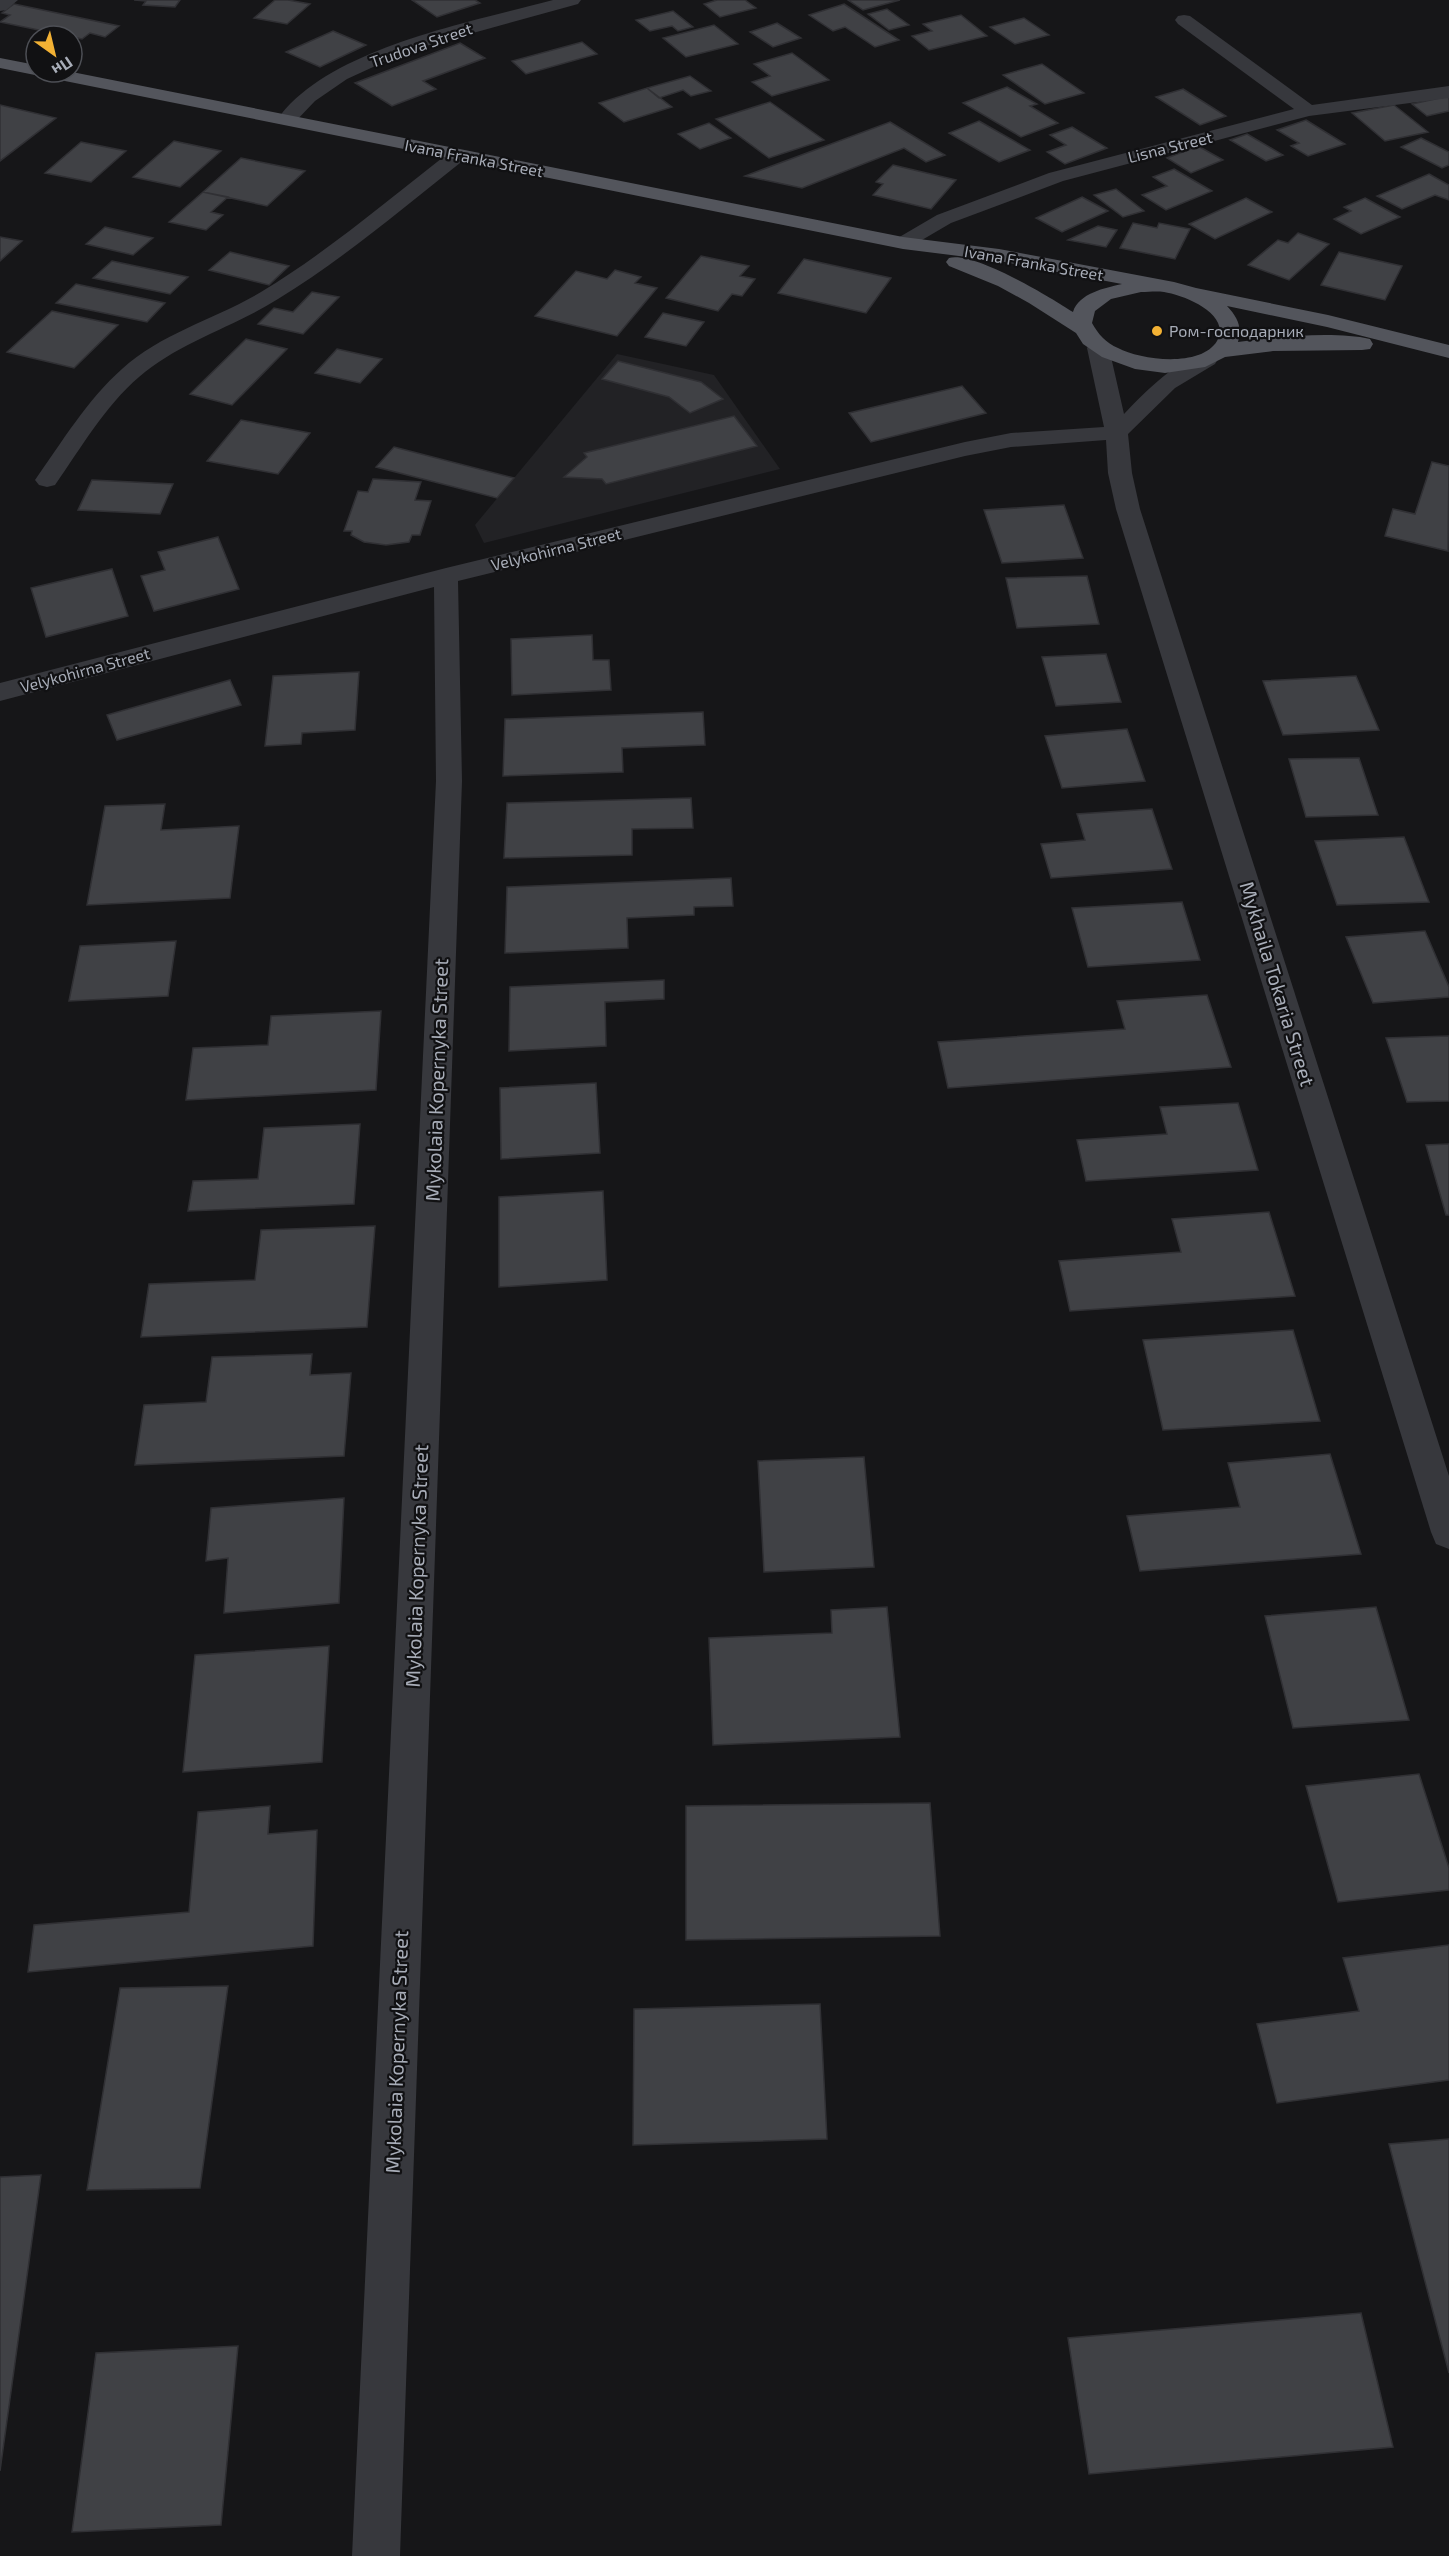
<svg xmlns="http://www.w3.org/2000/svg" width="1449" height="2556" font-family="'Exo 2',sans-serif">
	<style>
		.built { fill: #222225 }
		.building { fill: #404145; stroke: #303034; stroke-width: 1.5 }
		.lines { fill: none; stroke-linecap: round; stroke-linejoin: round }
		.minor { fill: #37383d; fill-rule: evenodd }
		.major { fill: #53555c; fill-rule: evenodd }
		.poi-dot { fill: #f2b134; stroke: #111113; stroke-width: 2 }
		.labels { text-anchor: middle; stroke-width: 4.5; stroke-linejoin: round; paint-order: stroke }
		.far-street-label { font-size: 16px; fill: #a8adb8; stroke: #111113 }
		.far-poi-label { font-size: 16px; fill: #a8adb8; stroke: #111113; text-anchor: start }
		.street-label { font-size: 20px; fill: #a8adb8; stroke: #111113 }
	</style>
	<rect width="100%" height="100%" fill="#161618"/>
	<path class="built" d="M617,354L714,375L780,469L484,543L475,525Z"/>
	<path class="building" d="M134,0H180L175,7L143,5L146,1Z
		M275,0H288L310,4L287,24L254,18Z
		M412,0H475L480,3L437,17Z
		M717,0H745L756,8L720,17L704,4Z
		M848,0H900L863,10Z
		M14,4L119,26L105,37L90,33L82,39L0,22L10,15L2,13Z
		M844,4L899,40L875,47L845,27L833,31L809,15Z
		M887,9L909,25L889,30L868,14Z
		M673,11L693,27L678,31L672,26L650,31L636,20Z
		M961,15L987,36L929,50L912,36L932,31L923,24Z
		M1024,18L1049,35L1015,44L990,27Z
		M777,23L801,38L773,47L750,32Z
		M714,25L738,44L686,57L663,38Z
		M333,31L366,45L320,67L286,52Z
		M582,42L597,54L526,74L512,61Z
		M460,43L485,58L423,81L436,89L392,106L355,83Z
		M792,53L829,80L772,96L752,82L770,76L754,64Z
		M1042,64L1084,93L1045,104L1003,75Z
		M690,76L711,91L691,96L683,90L659,98L647,88Z
		M1007,87L1037,104L1030,106L1058,123L1021,137L963,103Z
		M647,88L672,107L624,122L599,103Z
		M1183,89L1226,116L1200,125L1156,97Z
		M1449,96V111L1427,116L1412,104Z
		M770,102L824,140L769,158L716,119Z
		M0,105L56,118L0,161Z
		M1394,105L1428,132L1385,141L1352,113Z
		M1306,120L1345,144L1308,156L1291,146L1299,143L1277,130Z
		M979,121L1030,150L999,162L949,133Z
		M890,122L945,155L926,162L904,148L802,188L745,176Z
		M709,123L731,138L700,149L678,134Z
		M1072,127L1107,148L1065,164L1047,152L1066,145L1050,135Z
		M1247,134L1283,155L1266,161L1230,140Z
		M1421,138L1449,152V165L1442,168L1401,147Z
		M174,141L221,151L180,187L133,177Z
		M81,142L126,151L91,182L45,173Z
		M1198,146L1223,160L1191,173L1167,158Z
		M241,158L305,171L267,206L203,192Z
		M893,165L956,180L931,209L873,195L883,184L876,182Z
		M1174,169L1212,191L1166,210L1142,195L1167,186L1153,177Z
		M1429,174L1449,185V200L1435,195L1402,209L1377,196Z
		M1116,189L1144,211L1123,217L1094,195Z
		M203,192L228,197L211,212L223,215L206,230L169,222Z
		M1082,197L1108,211L1062,232L1036,218Z
		M1246,198L1272,212L1215,239L1189,224Z
		M1365,198L1400,217L1361,234L1334,219L1351,211L1344,207Z
		M1133,223L1157,228L1159,223L1190,229L1175,259L1120,248Z
		M1098,226L1117,230L1106,247L1068,240Z
		M105,227L153,238L133,255L86,244Z
		M1298,233L1329,244L1289,280L1248,265L1278,240L1288,243Z
		M0,237L22,241L0,261Z
		M230,252L289,266L269,285L209,270Z
		M1339,252L1402,266L1385,300L1321,285Z
		M701,256L749,266L740,276L755,279L742,296L732,294L718,311L666,298Z
		M804,259L891,278L866,313L778,293Z
		M112,261L188,277L170,294L93,278Z
		M615,270L641,277L635,283L657,288L617,336L535,316L576,271L607,279Z
		M76,284L165,303L147,322L56,303Z
		M312,292L339,297L303,334L258,324L274,308L293,312Z
		M52,311L118,325L74,368L7,352Z
		M663,313L704,322L686,346L645,337Z
		M246,339L287,349L232,405L190,394Z
		M337,349L382,359L360,383L315,373Z
		M618,361L701,382L723,399L690,413L669,397L602,379Z
		M962,386L986,413L871,442L849,413Z
		M734,416L757,446L606,484L602,479L564,477L587,457L584,453Z
		M241,420L310,433L278,474L207,461Z
		M394,447L514,478L497,498L376,467Z
		M1432,462L1449,466L1448,551L1385,536L1393,509L1415,514Z
		M373,479L421,482L415,500L431,501L420,535H412L409,542L386,545L364,542L351,535L352,531H344L358,491L368,492Z
		M92,480L173,484L160,514L78,510Z
		M1064,505L1083,558L1002,563L984,510Z
		M218,537L239,589L154,611L141,576L165,570L158,552Z
		M112,569L128,616L46,637L31,588Z
		M1087,576L1099,624L1017,628L1006,578Z
		M592,635L593,660H609L611,690L512,695L511,639Z
		M1106,654L1121,702L1056,706L1042,657Z
		M359,672L355,730L302,733L301,744L265,746L273,676Z
		M1356,676L1379,730L1283,735L1263,681Z
		M230,680L241,705L117,740L107,715Z
		M703,712L705,745L622,748L623,772L503,776L505,719Z
		M1127,729L1145,781L1062,788L1045,736Z
		M1359,758L1378,815L1306,817L1289,759Z
		M691,798L693,828L632,829V855L504,858L507,803Z
		M165,804L161,830L239,826L230,898L87,905L105,806Z
		M1152,809L1172,869L1051,878L1041,844L1085,840L1077,814Z
		M1404,837L1429,902L1337,905L1315,841Z
		M731,878L733,906L694,907V915L627,918L628,948L505,953L507,887Z
		M1182,902L1200,960L1088,967L1072,908Z
		M1425,931L1449,987V997L1373,1003L1346,937Z
		M176,941L168,996L69,1001L80,946Z
		M664,980V999L605,1002L606,1046L509,1051L510,987Z
		M1207,995L1231,1067L948,1088L938,1042L1125,1029L1117,1001Z
		M381,1011L376,1090L186,1100L193,1048L268,1045L271,1016Z
		M1449,1036V1101L1407,1102L1386,1038Z
		M596,1083L600,1153L501,1159L500,1088Z
		M1238,1103L1258,1170L1086,1181L1077,1140L1167,1134L1160,1107Z
		M360,1124L354,1204L188,1211L193,1181L258,1179L264,1128Z
		M1449,1144V1215H1446L1426,1145Z
		M603,1191L607,1280L499,1287V1197Z
		M1269,1212L1295,1296L1070,1311L1059,1261L1181,1252L1172,1219Z
		M375,1226L367,1327L141,1337L149,1284L255,1280L261,1230Z
		M1293,1330L1320,1421L1163,1430L1143,1340Z
		M312,1354L310,1375L351,1373L344,1456L135,1465L144,1405L206,1402L212,1357Z
		M1330,1454L1361,1554L1140,1571L1127,1516L1240,1507L1228,1463Z
		M864,1457L874,1567L764,1572L758,1461Z
		M344,1498L339,1603L224,1613L228,1558L206,1561L211,1508Z
		M887,1607L900,1737L713,1745L709,1638L832,1633L831,1610Z
		M1376,1607L1409,1720L1293,1728L1265,1616Z
		M329,1646L322,1762L183,1772L195,1655Z
		M1419,1774L1449,1868V1890L1338,1902L1306,1786Z
		M930,1803L940,1936L686,1940V1806Z
		M270,1806L268,1834L317,1830L313,1946L28,1972L34,1925L189,1912L198,1812Z
		M1449,1945V2080L1277,2103L1257,2024L1359,2011L1343,1958Z
		M228,1986L200,2188L87,2190L120,1988Z
		M820,2004L827,2139L633,2145L634,2009Z
		M1449,2139V2373L1389,2144Z
		M41,2175L0,2471V2177Z
		M1361,2313L1393,2447L1089,2474L1068,2338Z
		M238,2346L221,2525L72,2532L96,2353Z"/>
	<g class="lines">
		<path class="minor" d="M0,0H18L6,10L0,11Z
			M553,0H581L578,4L408,51L347,79L315,101L293,124H279L277,120C327,48 472,22 553,0Z
			M1184,15L1190,16L1312,105L1449,86V98L1309,116L1063,181L951,223L910,247H896L893,243L896,239L937,215L1049,173L1294,109L1178,24L1175,20L1178,16Z
			M458,149L465,151L468,155L465,159C404,207 345,258 278,299C234,327 179,342 139,377C105,406 81,448 55,485L47,487L39,485L35,480C62,442 87,400 122,369C161,333 216,319 261,292C329,251 389,199 451,151Z
			M1098,342L1106,343L1109,348L1124,414C1142,395 1187,348 1215,354L1218,359L1215,364L1175,388L1128,434L1132,473L1140,509L1449,1476V1549L1436,1544L1431,1532L1116,509L1108,473L1106,440L1011,447L965,456L458,581L462,781L400,2556H352L436,781L434,587L0,701V683L446,568L965,442L1011,433L1104,427L1087,348L1090,343Z"/>
		<path class="major" d="M0,58L36,65V72H72L903,237L999,249L1174,282L1196,288L1328,315L1449,345V358L1327,327L1227,306C1238,318 1242,326 1238,342C1275,337 1334,331 1370,339L1373,344L1370,349L1362,350L1273,351L1225,357L1205,367L1165,373L1135,369L1102,357L1083,344L1076,333L1029,303L998,286L949,266L946,262L949,258C974,251 1050,297 1073,312C1079,293 1105,288 1122,284L999,261L903,249L0,68ZM1141,292C1149,292 1156,291 1164,292C1184,295 1232,314 1217,341C1201,368 1140,360 1118,348C1106,343 1098,334 1092,323L1095,311L1111,299Z"/>
	</g>
	<circle class="poi-dot" cx="1157" cy="331" r="6"/>
	<g class="labels">
		<g class="far-street-label">
			<text transform="translate(421 45) rotate(-19)" y="6">Trudova Street</text>
			<text transform="translate(1170 147) rotate(-14)" y="6">Lisna Street</text>
			<text transform="translate(474 158) rotate(11)" y="6">Ivana Franka Street</text>
			<text transform="translate(1034 263) rotate(10)" y="6">Ivana Franka Street</text>
			<text transform="translate(556 549) rotate(-14)" y="6">Velykohirna Street</text>
			<text transform="translate(85 670) rotate(-15)" y="6">Velykohirna Street</text>
		</g>
		<g class="far-poi-label">
			<text x="1169" y="337">Ром-господарник</text>
		</g>
		<g class="street-label">
			<text transform="translate(1277 984) rotate(73)" y="7">Mykhaila Tokaria Street</text>
			<text transform="translate(437 1080) rotate(-88)" y="7">Mykolaia Kopernyka Street</text>
			<text transform="translate(417 1566) rotate(-88)" y="7">Mykolaia Kopernyka Street</text>
			<text transform="translate(397 2052) rotate(-88)" y="7">Mykolaia Kopernyka Street</text>
		</g>
	</g>
	<g transform="translate(54 54) rotate(146)"><circle r="28" fill="#111113" stroke="#4d4f55" stroke-width="1.5"/>
	<path d="M0-4.5L10 22L0 15L-10 22Z" fill="#f2b134"/>
	<text y="-9" font-size="16" font-weight="bold" text-anchor="middle" fill="#a8adb8">Пн</text>
	</g>
</svg>
